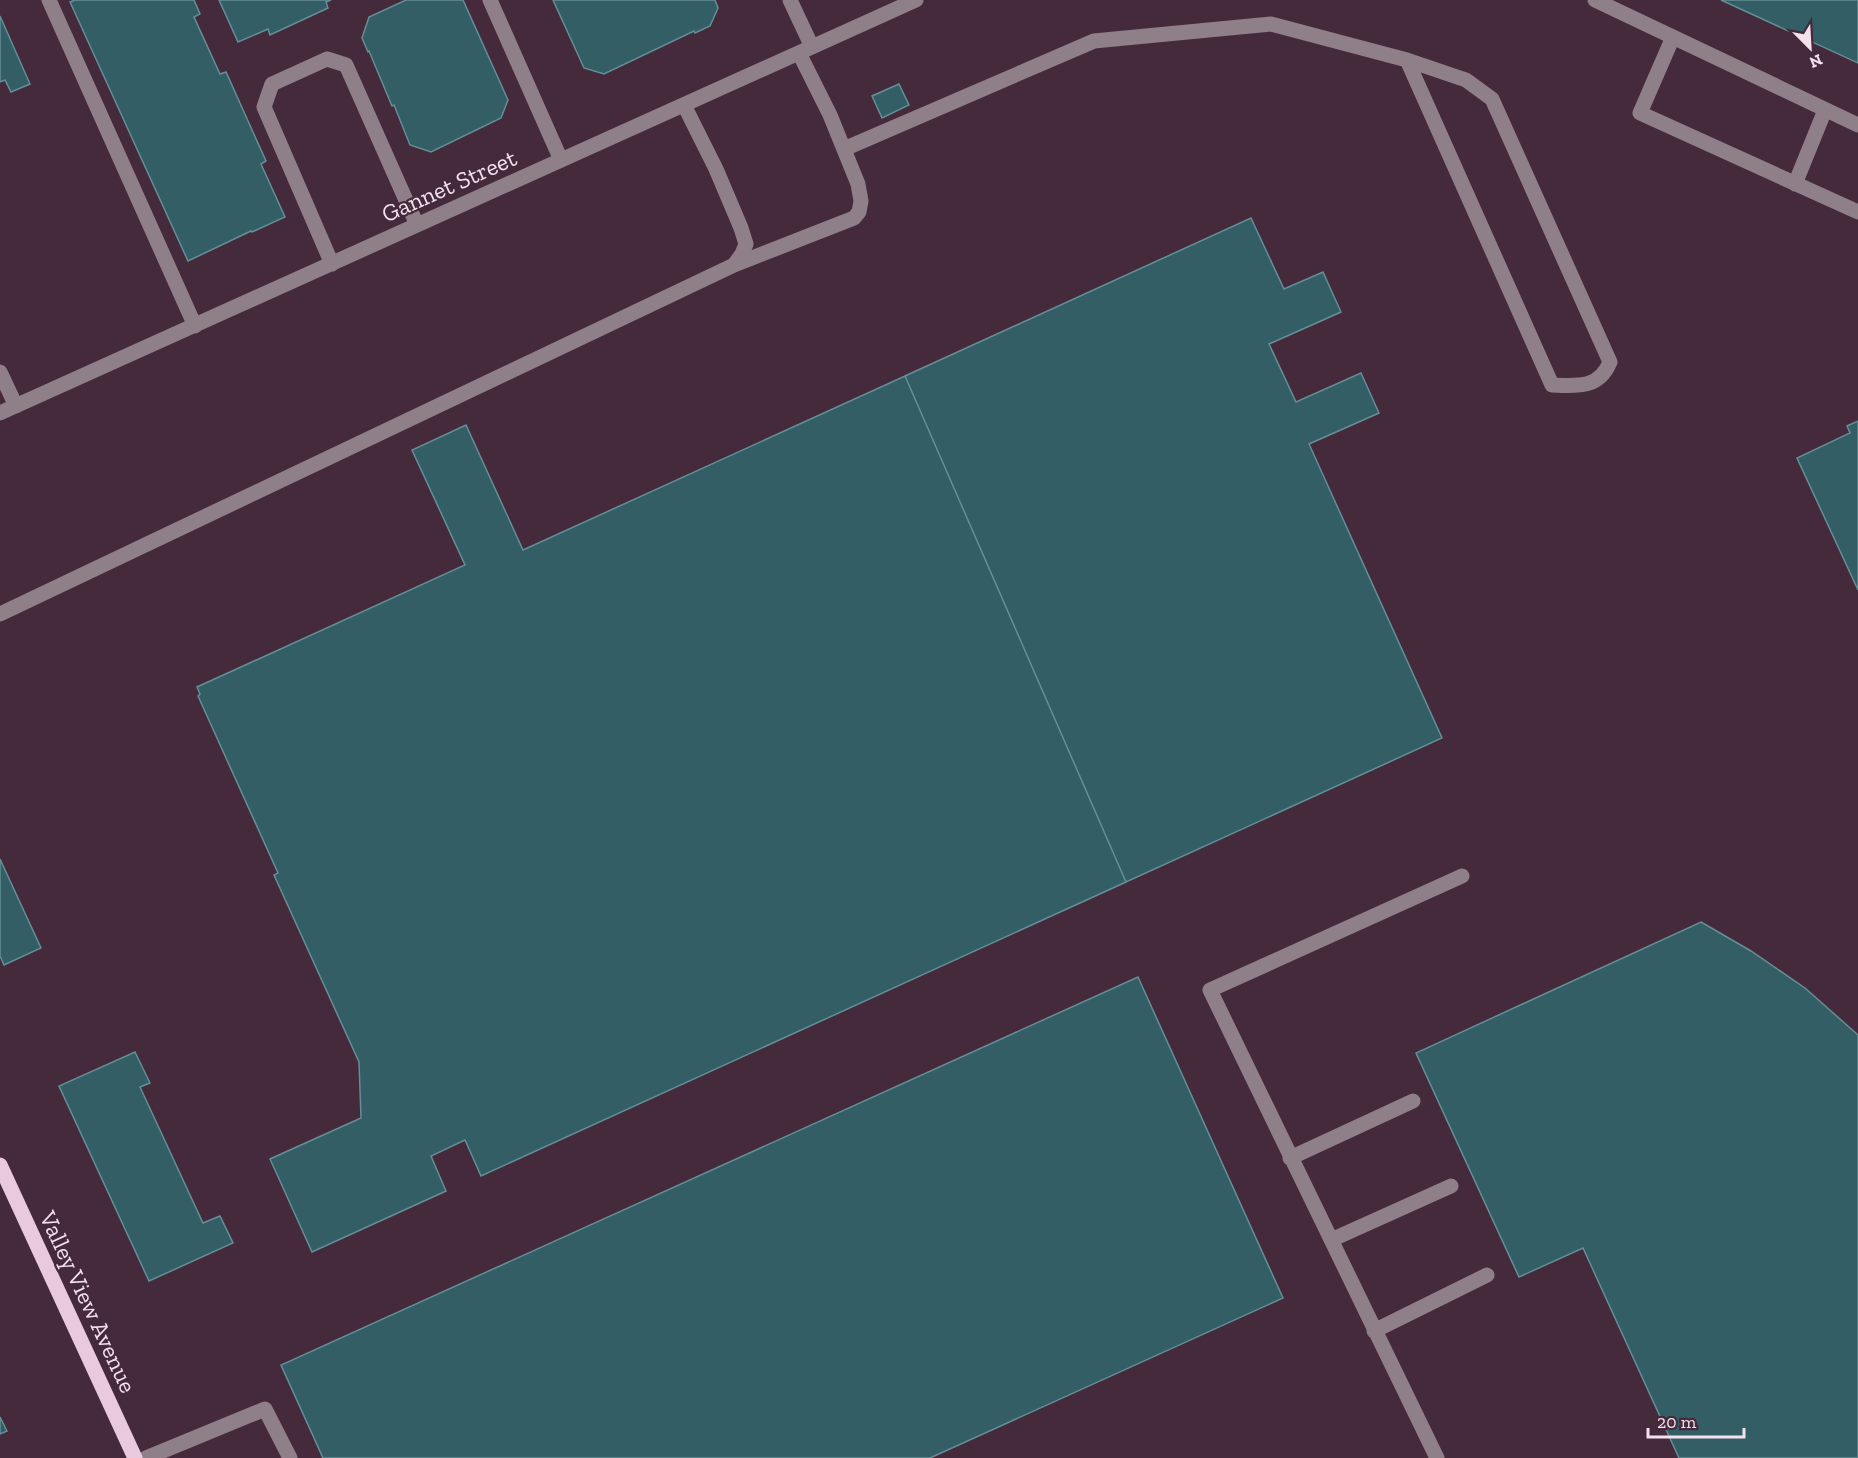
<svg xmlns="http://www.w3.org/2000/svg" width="1858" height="1458" font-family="'Zilla Slab',serif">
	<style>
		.building { fill: #345e66; stroke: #648f97; stroke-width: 1.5 }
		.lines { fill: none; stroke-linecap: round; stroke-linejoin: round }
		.minor { stroke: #8e7f88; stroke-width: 15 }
		.major { stroke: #e8cadc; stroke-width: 15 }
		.labels { text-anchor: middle; stroke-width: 4.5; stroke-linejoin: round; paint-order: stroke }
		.street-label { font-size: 24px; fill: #f3e1ec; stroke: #452a3b }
	</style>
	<rect width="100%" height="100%" fill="#452a3b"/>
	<path class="building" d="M75,0H194L200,14L194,17L220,74L226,72L266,161L261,164L285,217L252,232L251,231L188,261L70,2Z
		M219,0H331L326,2L328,8L270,35L268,29L238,42Z
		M406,0H463L508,100L501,118L431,152L410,145L394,105L392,106L369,51L368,52L362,38L369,17Z
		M553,0H715L718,8L710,26L695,33L694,31L604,74L584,68Z
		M1721,0H1858V63Z
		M0,16L30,84L11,92L5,80L0,82Z
		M899,84L909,105L882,118L872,96Z
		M1251,218L1284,289L1323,272L1341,312L1269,344L1296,402L1361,373L1379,413L1309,444L1442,738L1126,882L905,376Z
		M905,376L1126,882L481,1176L465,1140L431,1156L446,1191L312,1252L270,1159L361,1118L359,1062L274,875L278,873L198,696L200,694L197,687L465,565L412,450L466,425L523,550Z
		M1858,421V590L1797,458L1850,433L1847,426Z
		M0,859L41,948L4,965L0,956Z
		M1701,922L1751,951L1805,988L1858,1035V1458H1679L1583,1248L1519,1277L1416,1053Z
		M1138,977L1283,1298L930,1458H323L281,1365Z
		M135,1052L150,1083L140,1087L203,1223L220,1216L233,1243L149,1281L59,1086Z
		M0,1417L7,1431L0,1434Z"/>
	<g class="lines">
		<path class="minor" d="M49,0L195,326
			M490,0L561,160
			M790,0L812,47
			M1595,0L1858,125
			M1673,37L1640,113L1858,212
			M844,149L1094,41L1271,24L1407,60L1466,80L1492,99L1610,362C1599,389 1577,386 1552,385L1407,60
			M1795,184L1825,110
			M332,264L264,107L272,84L327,59L346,65L417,225
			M734,265L854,218L859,212L861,201L858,184L830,115L799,53
			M0,372L16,406
			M0,413L916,0
			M0,614L734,265L742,254L746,244L741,228L716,169L684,105
			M1290,1158L1413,1101
			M1331,1240L1451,1186
			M1374,1331L1487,1275
			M146,1458L265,1409L290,1458
			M1437,1458L1210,990L1462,876"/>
		<path class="major" d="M0,1165L135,1458"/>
	</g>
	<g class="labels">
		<g class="street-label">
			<text transform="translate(449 186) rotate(-24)" y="8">Gannet Street</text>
			<text transform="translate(88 1302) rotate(65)" y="8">Valley View Avenue</text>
		</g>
	</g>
	<g transform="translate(1810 48) rotate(156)" stroke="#452a3b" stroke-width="4.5" paint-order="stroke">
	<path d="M0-4.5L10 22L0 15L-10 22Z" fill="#f3e1ec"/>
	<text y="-9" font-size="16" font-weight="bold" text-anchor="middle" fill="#f3e1ec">N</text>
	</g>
	<path d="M1648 1428v9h96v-9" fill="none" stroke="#f3e1ec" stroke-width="3"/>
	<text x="1657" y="1428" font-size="18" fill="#f3e1ec" stroke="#452a3b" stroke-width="4.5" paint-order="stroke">20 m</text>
</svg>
